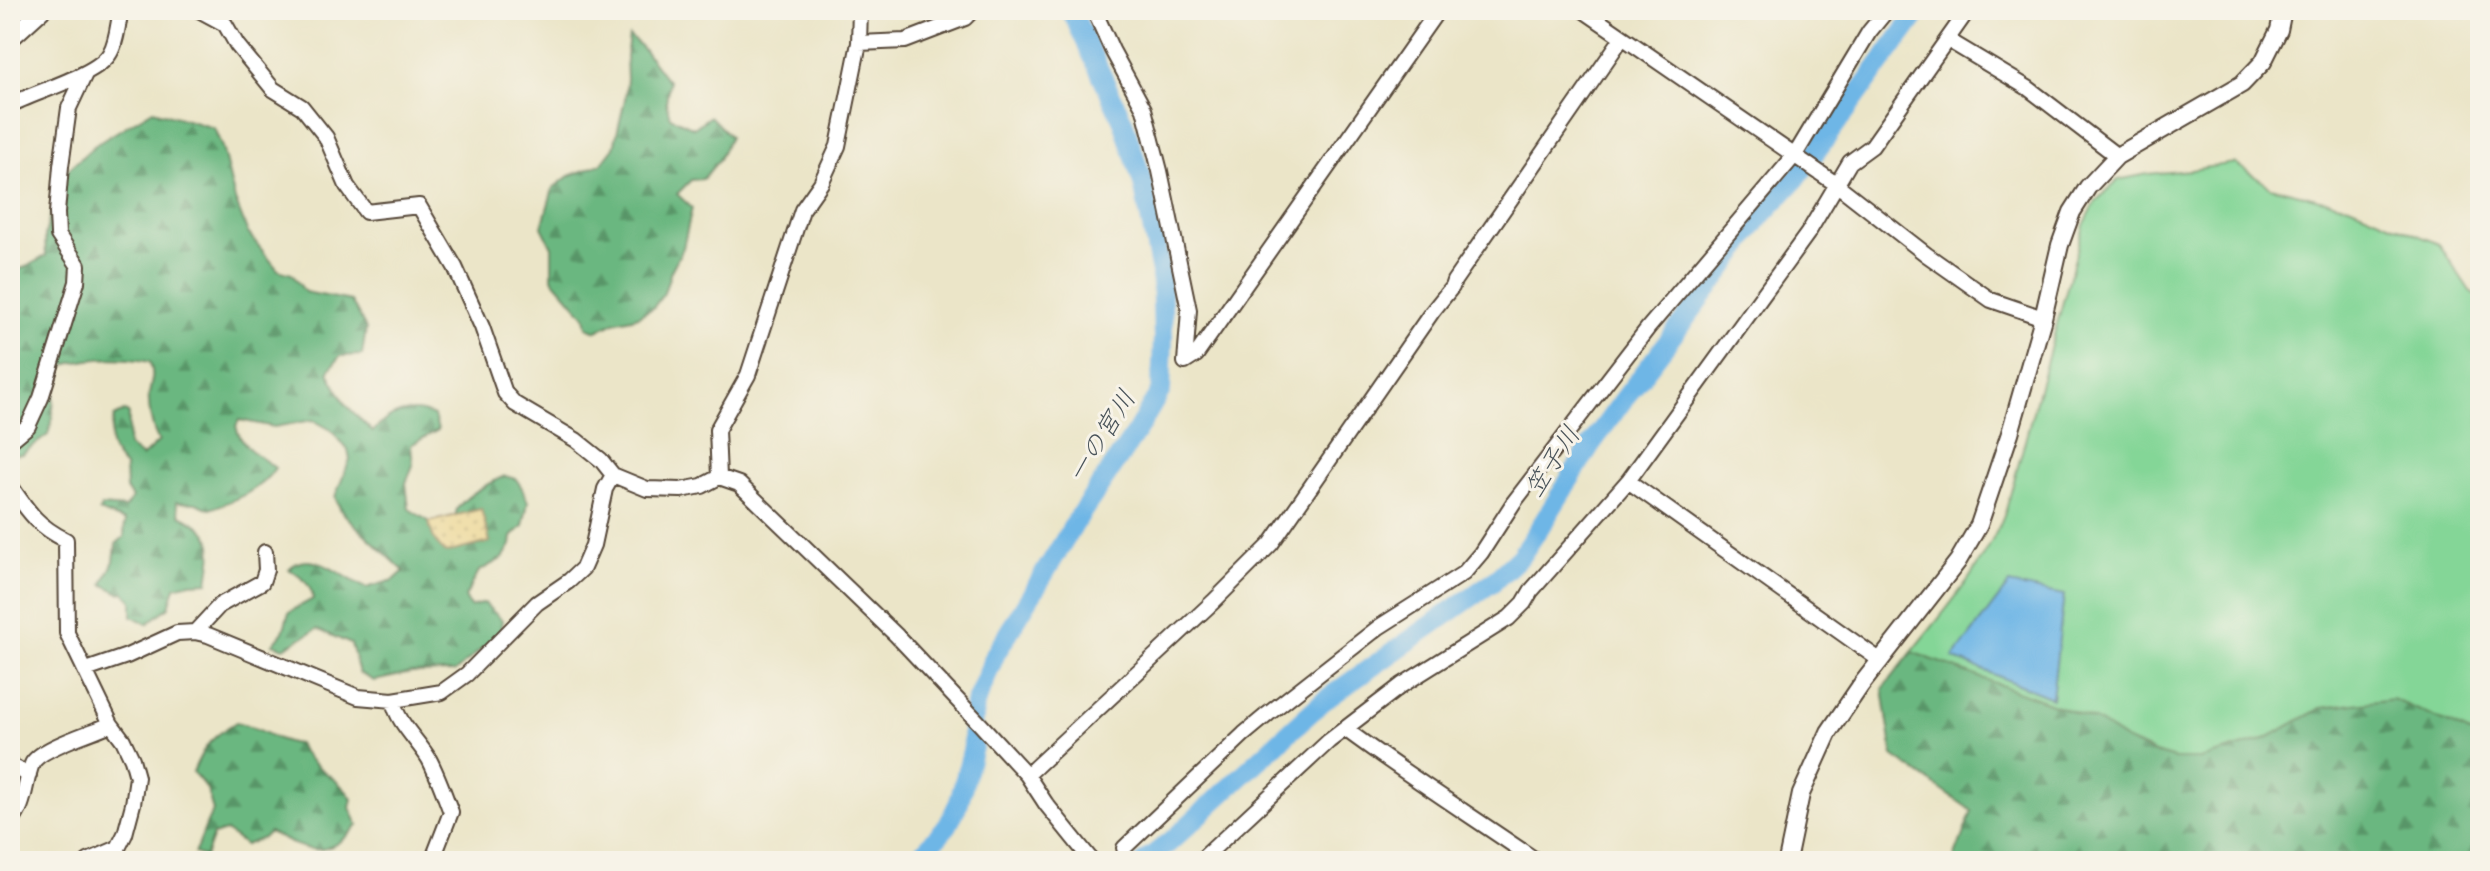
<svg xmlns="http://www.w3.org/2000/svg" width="2490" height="871" font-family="Kalam,'Klee One',sans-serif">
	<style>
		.forest { fill: url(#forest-firs); stroke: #53704f; stroke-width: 2 }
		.sand { fill: url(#sand-dots); stroke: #94825e; stroke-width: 2 }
		.pitch { fill: #84d697; stroke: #60805a; stroke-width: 2 }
		.water { fill: #6eb6e6; stroke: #547082; stroke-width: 2 }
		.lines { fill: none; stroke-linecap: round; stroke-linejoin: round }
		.river { stroke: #6eb6e6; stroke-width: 20 }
		.minor-casing { stroke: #554638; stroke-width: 18 }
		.tertiary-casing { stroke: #554638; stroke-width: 20 }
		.minor { stroke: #fff; stroke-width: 14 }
		.tertiary { stroke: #fff; stroke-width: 16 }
		.labels { text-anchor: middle; stroke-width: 6; stroke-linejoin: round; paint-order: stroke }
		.water-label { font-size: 26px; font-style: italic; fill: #4a545a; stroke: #f7f3e8 }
	</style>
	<defs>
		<pattern id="forest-firs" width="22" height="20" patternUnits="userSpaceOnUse" patternTransform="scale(2)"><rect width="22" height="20" fill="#6bb780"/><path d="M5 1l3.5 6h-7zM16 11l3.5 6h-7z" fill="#599568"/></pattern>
		<pattern id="sand-dots" width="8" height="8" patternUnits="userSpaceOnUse" patternTransform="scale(2)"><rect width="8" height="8" fill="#eeda9e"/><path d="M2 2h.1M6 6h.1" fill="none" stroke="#cdbb88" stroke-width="1.8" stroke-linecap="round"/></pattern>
	</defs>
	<rect width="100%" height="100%" fill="#f7f3e8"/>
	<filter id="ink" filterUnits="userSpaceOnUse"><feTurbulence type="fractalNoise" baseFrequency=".0125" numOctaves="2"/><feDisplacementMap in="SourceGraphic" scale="16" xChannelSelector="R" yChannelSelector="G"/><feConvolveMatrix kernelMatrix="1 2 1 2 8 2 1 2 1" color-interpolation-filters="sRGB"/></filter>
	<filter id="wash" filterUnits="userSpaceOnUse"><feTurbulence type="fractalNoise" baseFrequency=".006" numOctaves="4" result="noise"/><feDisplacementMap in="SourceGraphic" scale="32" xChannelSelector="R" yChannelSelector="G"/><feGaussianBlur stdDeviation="1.8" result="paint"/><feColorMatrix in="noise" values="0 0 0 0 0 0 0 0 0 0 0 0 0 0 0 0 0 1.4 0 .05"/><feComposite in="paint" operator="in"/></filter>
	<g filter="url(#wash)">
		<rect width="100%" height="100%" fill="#ebe5c8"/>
		<path class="forest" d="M629,36C646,48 655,67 669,82L666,102L670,117L694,128L710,116L730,137L718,161L703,179L691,180L677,194L692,208L683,248L671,271L664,293L653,308L636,317L614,322L597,331L587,327L585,316L552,278V247L542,227L553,188L569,176L601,164L614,147L625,99L627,79L626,57Z
			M153,110L214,128L222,147L235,200L248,233L278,270L292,274L305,292L351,301L366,329L362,355L340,356L328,372L345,404L373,432C388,413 411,405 434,416L438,430L411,445L413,465L406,483L409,509L440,528H454C455,523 455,514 457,509C467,494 489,483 505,476L516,479L522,488L528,502L523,526L512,537L511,545L503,558L479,571L465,597L470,607L484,603L502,620L500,633L455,672L411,673L374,681L359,673L351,644L317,629L284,648L273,644L283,632L289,612L313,599C311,583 302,578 289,569C310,546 345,579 366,588L394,580L404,571L354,524L341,511L335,497L350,459L348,450L331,430L313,420L274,427L239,420L236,426C243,451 257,453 275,468C260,491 235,500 210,509L196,503L176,502L180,515C217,533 214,544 208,582L190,583L175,587L169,607L147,624L132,616V601L124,592L119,593L103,584L114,561L116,544L124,537L125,521L99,511L102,506L125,508L132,498L126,489L125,467C107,449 109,441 114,417L125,411L129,414L128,446L142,457L159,441C152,430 148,408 149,395C151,380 155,378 150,362C121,356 93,357 64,365L55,386L52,419L48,435L22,454L10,455V272L26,267L46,256L45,235L60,177L95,145Z
			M1912,652L2095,720L2126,740L2154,753L2175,759H2200L2261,741L2321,708L2393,699L2480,737V861H1953L1972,811L1893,756L1883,689Z
			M236,722C259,726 275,742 298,744C309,768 339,776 352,799L350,808L358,825C326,860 308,853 269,832L263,838L245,845L226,831L213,835L205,857L194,853C202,840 204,825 213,811L207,789L193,772C204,745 212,737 236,722Z"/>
		<path class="sand" d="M481,509L490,542L446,553C435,544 432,536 429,522Z"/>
		<path class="pitch" d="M2234,163L2271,187L2349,206L2439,244L2470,291L2480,298V737L2393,699L2321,708L2261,741L2200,759H2175L2155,753L2126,740L2095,720L1912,652C1948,607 1985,565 2006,510L2084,225L2096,201L2118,180L2148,174L2191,170Z"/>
		<path class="water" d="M2009,584L2064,595L2052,698L1953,658Z"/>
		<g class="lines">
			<path class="river" d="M916,861L948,825L959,802L973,747L972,726L975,704L996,653L1078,518L1137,431L1161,390L1163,337L1161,272L1143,183L1123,121L1071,10
				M1145,861L1170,842L1322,702L1494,581L1520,557L1544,521L1590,446L1624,399L1728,263L1757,221L1795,180L1920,10"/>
		</g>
	</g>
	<g filter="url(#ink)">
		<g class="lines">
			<g class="minor-casing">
				<path id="minor" d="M199,10L225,24L237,45L273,89L302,107L326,137L347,186L366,212L419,206L455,267L482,327L505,393L515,404L576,440L601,460L613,475L647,489L681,490L702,486L719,477L739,484L896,635L981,725L1027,775L1046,804L1092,861
					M1094,10L1112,50L1144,109L1160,171L1189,310L1185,362
					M1583,10L1836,184L1927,255L1991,300L2043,318
					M1948,40L2028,88L2117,156
					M859,43L905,41L965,18L973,10
					M10,105C34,92 98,75 110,53C117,42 118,23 121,10
					M1185,362L1196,355L1438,10
					M10,441L28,426L41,398L77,282L78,265L58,235L57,213L61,166L69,108L85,74
					M719,477L717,430L748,375L802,210L821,183L838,146L859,43L860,10
					M1628,481L1881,661
					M10,485C28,511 37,526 66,540L67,633L111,724L123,740L132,759L137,777L133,804L125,834L118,848L117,861
					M195,632L220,605L262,582L266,570L265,552
					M86,670L127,656L177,633L195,632L208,635L358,697L393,700L442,692L467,674L537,603L569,581L583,568L593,545L605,489L613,475
					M393,700C397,723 418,740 429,759C438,776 444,794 451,812L432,861
					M1345,729C1407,775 1473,817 1537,861
					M10,765L29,775
					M1027,775L1213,602L1271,544L1432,312L1452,287L1454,281L1622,38
					M10,823C26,806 24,784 32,764C39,748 94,732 111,724
					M1124,848L1244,734L1268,714L1379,627L1464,573L1481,553L1514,502L1648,328L1795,155L1869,32L1887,10
					M88,861L118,848
					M1200,861L1329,741L1402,685L1509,618L1524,603L1531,591L1628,481L1808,233L1850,162L1872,146L1968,10"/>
			</g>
			<g class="tertiary-casing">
				<path id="tertiary" d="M10,39L42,10
					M1787,861L1801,794L1829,732L1861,685L1958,561L1979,525L2010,433L2043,318L2060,245L2072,212L2088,187L2117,156L2242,84L2263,62L2279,30L2283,10"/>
			</g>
			<use href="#minor" class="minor"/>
			<use href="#tertiary" class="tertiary"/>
		</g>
	</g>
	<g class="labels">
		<g class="water-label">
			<text transform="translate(1101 436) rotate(-58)" y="9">一の宮川</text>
			<text transform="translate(1552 461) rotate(-57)" y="9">笠子川</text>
		</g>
	</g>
	<rect width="2490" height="871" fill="none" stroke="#f7f3e8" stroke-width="40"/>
</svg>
